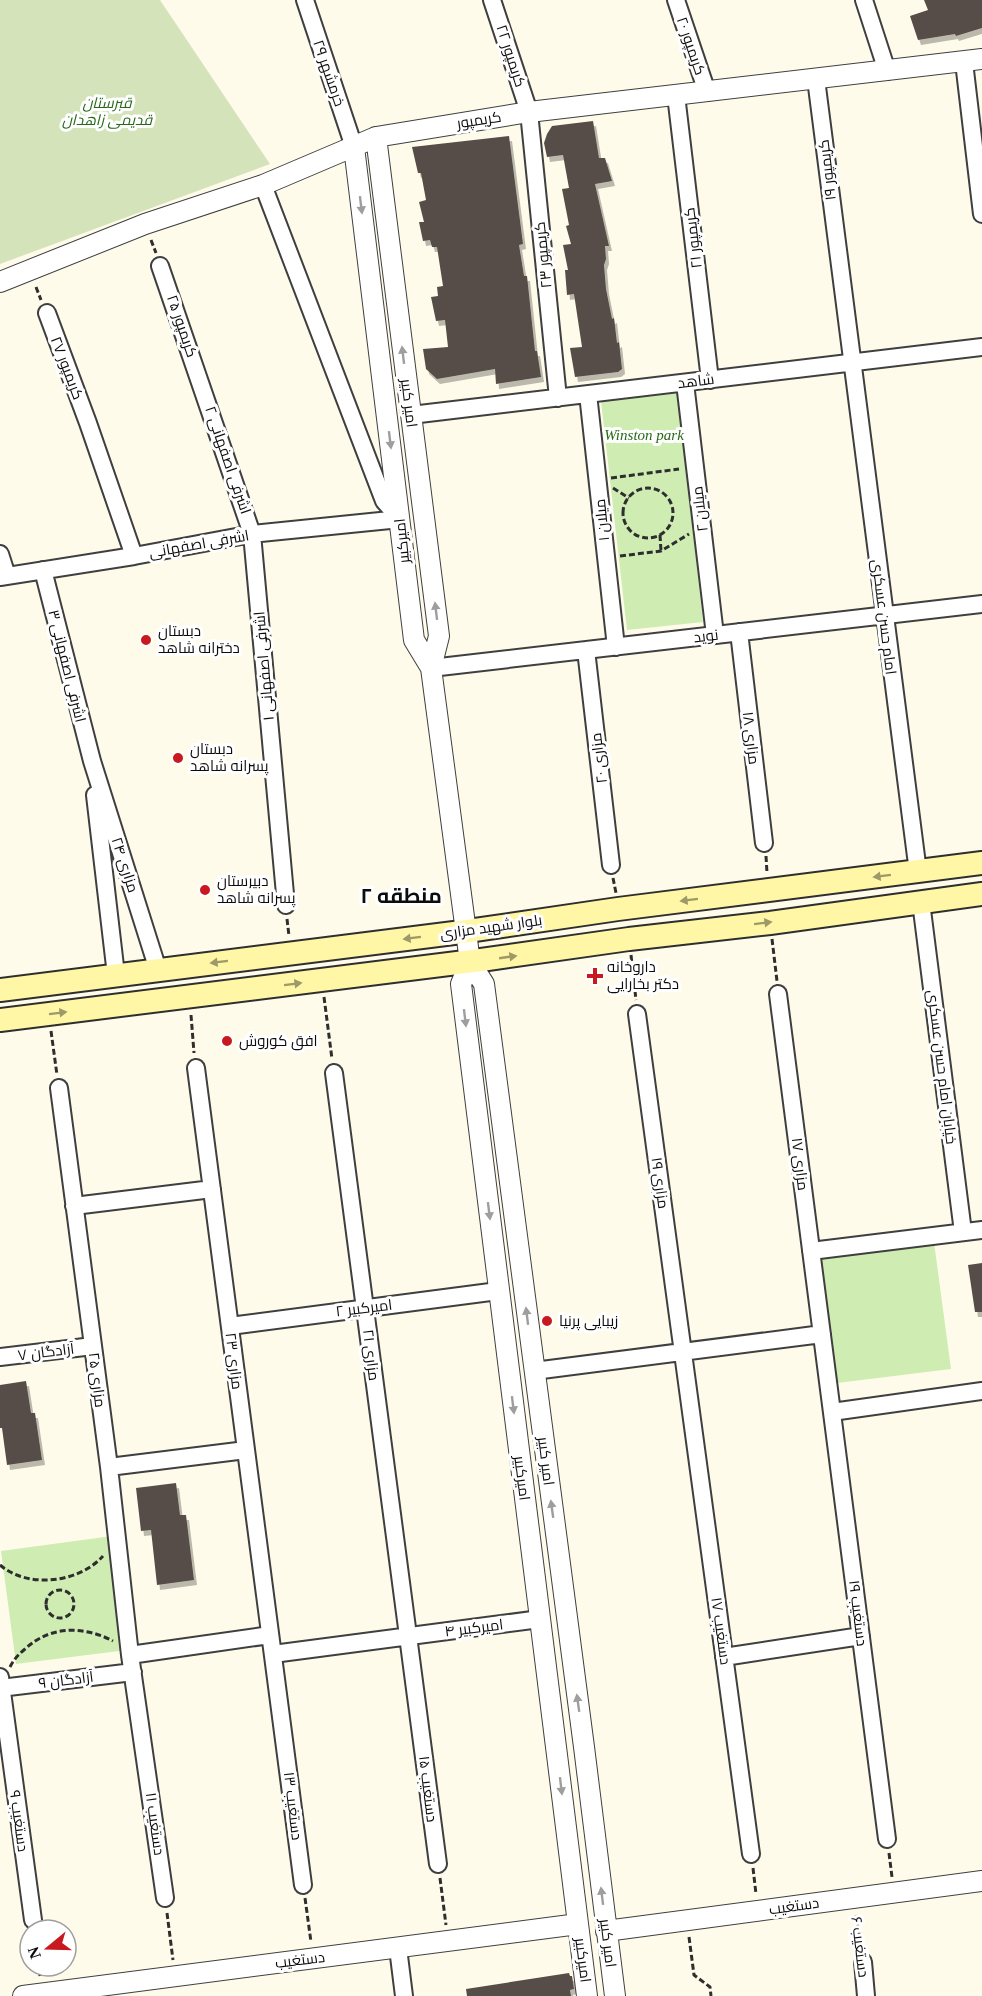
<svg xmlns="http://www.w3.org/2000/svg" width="982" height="1996" font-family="'Times New Roman',Cairo,serif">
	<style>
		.green { fill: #cfedb2 }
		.cemetery { fill: #d5e3bb }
		.building { fill: #564d48; filter: url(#shadow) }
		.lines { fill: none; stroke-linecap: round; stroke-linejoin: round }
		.minor-casing { stroke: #3f3f3f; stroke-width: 20 }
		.tertiary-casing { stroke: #3f3f3f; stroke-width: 22 }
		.secondary-casing { stroke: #2e2e2e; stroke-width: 26 }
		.path { stroke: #2e2e2e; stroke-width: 3; stroke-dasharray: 6 3; stroke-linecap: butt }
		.minor { stroke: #fff; stroke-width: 16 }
		.tertiary { stroke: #fff; stroke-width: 20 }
		.secondary { stroke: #fff7a6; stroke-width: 22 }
		.oneway { fill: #9e9e9e }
		.oneway2 { fill: #9e9968 }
		.poi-dot { fill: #c8191e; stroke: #fff; stroke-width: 2 }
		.labels { text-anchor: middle; stroke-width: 6; stroke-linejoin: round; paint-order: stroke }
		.street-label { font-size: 15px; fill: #0c0c0c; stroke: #fff }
		.park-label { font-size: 15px; font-style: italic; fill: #276917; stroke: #fff }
		.poi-label { font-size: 15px; fill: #0c0c0c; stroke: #fff; text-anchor: start }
		.district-label { font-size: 21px; font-weight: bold; fill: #0c0c0c; stroke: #fff }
	</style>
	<defs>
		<filter id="shadow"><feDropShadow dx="3" dy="5" stdDeviation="0" flood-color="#0004"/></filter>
	</defs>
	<rect width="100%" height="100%" fill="#fffbeb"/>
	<path class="green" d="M678,391L703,622L627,630L601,401Z
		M934,1242L951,1369L837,1383L821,1257Z
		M112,1536L127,1650L16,1664L1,1551Z"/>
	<path class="cemetery" d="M0,0H160L270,164L0,264Z"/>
	<path class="building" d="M924,0H982V28L956,36L955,34L918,40L910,16L928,10Z
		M593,121L599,158H605L612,181L595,184L609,246H605L606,259L604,265L606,289L612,319L614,318L617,343L619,342L622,369L618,372L575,377L570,348L582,347L574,294L567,295L565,270H568L563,245L571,244L566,226L569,225L562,189L569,188L563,155L547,157L544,143L547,134L552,126Z
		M509,136L523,244L519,245L524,276H527L535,351H537L541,377L496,384L495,369L437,379L426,369L423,349L448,347L445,320L436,321L431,297L438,296L437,287L443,286L437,247H432L430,240L423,241L419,222H424L419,202L426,200L421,173H418L412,147Z
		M982,1263V1312H975L968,1265Z
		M26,1381L31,1413H35L42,1460L7,1465L2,1428H0V1385Z
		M176,1483L180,1515H186L194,1580L157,1585L151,1530L141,1531L136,1488Z
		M569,1973L570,1976H572L574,1989L570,1990L571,1996H467L466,1989Z"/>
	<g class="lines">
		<g class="minor-casing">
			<path id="minor" d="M305,0L354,147
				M492,0L529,112L558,398
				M676,0L707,92
				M864,0L887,71
				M964,62L982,214
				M816,79L918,872
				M676,95L710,380
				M263,185L384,501L400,519
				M160,266L252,534L286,905
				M47,313L88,423L134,556
				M685,383L715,635
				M588,394L616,647
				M411,415L982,347
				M0,554L7,576
				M43,570L92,761L158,970
				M0,577L134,556L252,534L400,519
				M739,632L764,843
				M586,650L611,865
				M431,668L982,604
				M95,795L116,975
				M921,902L963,1232
				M778,994L887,1839
				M637,1014L751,1854
				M196,1068L303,1885
				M334,1073L438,1864
				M59,1088L109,1467L130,1655L165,1898
				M74,1206L212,1189
				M811,1251L982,1230
				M230,1326L498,1291
				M0,1357L93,1346
				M534,1371L822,1334
				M832,1412L982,1391
				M109,1467L246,1450
				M273,1654L540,1619
				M130,1655L270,1635
				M724,1657L861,1636
				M0,1677L33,1920
				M0,1688L133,1672
				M398,1948L404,1996
				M863,1962L866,1996"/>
		</g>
		<g class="tertiary-casing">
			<path id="tertiary" d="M376,137L439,636L431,668
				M354,147L414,640L431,668L470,962L484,984L584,1747L615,1996
				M0,282L145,224L263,185L376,137L529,112L982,59
				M470,962L461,984L587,1996
				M606,1931L982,1881
				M23,1996L578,1924"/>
		</g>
		<g class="secondary-casing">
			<path id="secondary" d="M0,990L454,933L618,909L982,863
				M0,1020L481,960L629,939L770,923L982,894"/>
		</g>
		<path class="path" d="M151,240L156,253
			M36,287L41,300
			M611,478L679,469
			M613,488L629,498
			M623 513a25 25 0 1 1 50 0a25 25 0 1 1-50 0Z
			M660,535L661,551
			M620,556L661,551L689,534
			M766,856L767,873
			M613,878L616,893
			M287,919L289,936
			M772,939L777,981
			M631,955L636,1000
			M324,997L332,1059
			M191,1015L194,1053
			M51,1031L57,1075
			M0,1565C28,1589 79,1583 103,1556
			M46 1604a14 14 0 1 1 28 0a14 14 0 1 1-28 0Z
			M10,1667C14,1659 19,1654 25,1649C51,1625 84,1626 113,1641
			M889,1853L892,1877
			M753,1868L756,1894
			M440,1878L446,1925
			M305,1898L311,1942
			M167,1913L173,1960
			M856,1915L861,1947
			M689,1937L694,1975L710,1987L711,1996
			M39,1966L40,1976"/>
		<use href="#minor" class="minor"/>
		<use href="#tertiary" class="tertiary"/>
		<use href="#secondary" class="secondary"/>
	</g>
	<defs><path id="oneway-solid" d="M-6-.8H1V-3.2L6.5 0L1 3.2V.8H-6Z" transform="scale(1.5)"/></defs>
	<g class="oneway">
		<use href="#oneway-solid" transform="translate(361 205) rotate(83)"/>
		<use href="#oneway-solid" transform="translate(403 355) rotate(-97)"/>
		<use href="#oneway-solid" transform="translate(390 440) rotate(83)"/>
		<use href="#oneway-solid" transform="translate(436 611) rotate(-97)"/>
		<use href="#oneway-solid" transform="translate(465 1018) rotate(83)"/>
		<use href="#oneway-solid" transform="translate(489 1211) rotate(83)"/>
		<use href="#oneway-solid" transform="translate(527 1316) rotate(-97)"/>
		<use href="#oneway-solid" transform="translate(513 1405) rotate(83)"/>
		<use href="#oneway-solid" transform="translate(552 1509) rotate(-98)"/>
		<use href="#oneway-solid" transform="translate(578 1703) rotate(-98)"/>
		<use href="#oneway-solid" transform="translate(561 1786) rotate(83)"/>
		<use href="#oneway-solid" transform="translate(602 1896) rotate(-97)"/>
	</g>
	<g class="oneway2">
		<use href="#oneway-solid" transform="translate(882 876) rotate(173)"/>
		<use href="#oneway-solid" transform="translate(689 900) rotate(173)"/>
		<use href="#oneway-solid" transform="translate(763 923) rotate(-7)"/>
		<use href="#oneway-solid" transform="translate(412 938) rotate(173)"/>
		<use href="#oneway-solid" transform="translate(508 957) rotate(-8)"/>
		<use href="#oneway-solid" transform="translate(219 962) rotate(173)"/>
		<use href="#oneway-solid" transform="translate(293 984) rotate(-7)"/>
		<use href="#oneway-solid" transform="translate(58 1013) rotate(-7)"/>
	</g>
	<g class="poi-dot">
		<circle cx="146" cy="640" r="6"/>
		<circle cx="178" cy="758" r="6"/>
		<circle cx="205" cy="890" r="6"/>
		<path d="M592 967h6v6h6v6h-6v6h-6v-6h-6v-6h6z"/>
		<circle cx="227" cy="1041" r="6"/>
		<circle cx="547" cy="1321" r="6"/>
	</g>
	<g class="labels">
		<g class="street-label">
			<text transform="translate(691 46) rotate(71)" y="5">کریمپور ۲۰</text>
			<text transform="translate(511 56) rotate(72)" y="5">کریمپور ۲۲</text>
			<text transform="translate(329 73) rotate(71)" y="5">خرمشهر ۲۹</text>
			<text transform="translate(479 120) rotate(-9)" y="5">کریمپور</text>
			<text transform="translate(827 170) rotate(-97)" y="5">کریمپور ۱۹</text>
			<text transform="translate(693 238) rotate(-97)" y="5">کریمپور ۲۱</text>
			<text transform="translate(543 255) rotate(-96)" y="5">کریمپور ۲۳</text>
			<text transform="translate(182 326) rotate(71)" y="5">کریمپور ۲۵</text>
			<text transform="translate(67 368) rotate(69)" y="5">کریمپور ۲۷</text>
			<text transform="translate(696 381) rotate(-7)" y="5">شاهد</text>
			<text transform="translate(409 403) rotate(83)" y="5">امیر کبیر</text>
			<text transform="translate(228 460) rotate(71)" y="5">اشرفی اصفهانی ۲</text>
			<text transform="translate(700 509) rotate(-97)" y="5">میلان ۲</text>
			<text transform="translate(602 520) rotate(-96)" y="5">میلان ۱</text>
			<text transform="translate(402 541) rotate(-96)" y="5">امیرکبیر</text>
			<text transform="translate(199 544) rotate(-10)" y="5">اشرفی اصفهانی</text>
			<text transform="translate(884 617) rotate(83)" y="5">امام حسن عسکری</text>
			<text transform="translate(706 636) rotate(-7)" y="5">نوید</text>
			<text transform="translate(67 666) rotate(76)" y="5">اشرفی اصفهانی ۳</text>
			<text transform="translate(264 666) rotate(-95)" y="5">اشرفی اصفهانی ۱</text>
			<text transform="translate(751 738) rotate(83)" y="5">مزاری ۱۸</text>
			<text transform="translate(599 758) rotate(-97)" y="5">مزاری ۲۰</text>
			<text transform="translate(125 865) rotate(72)" y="5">مزاری ۲۴</text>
			<text transform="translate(491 927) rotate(-8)" y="5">بلوار شهید مزاری</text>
			<text transform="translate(942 1067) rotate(83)" y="5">خیابان امام حسن عسکری</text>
			<text transform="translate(800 1164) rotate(83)" y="5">مزاری ۱۷</text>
			<text transform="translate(660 1183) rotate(82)" y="5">مزاری ۱۹</text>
			<text transform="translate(364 1308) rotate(-7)" y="5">امیرکبیر ۲</text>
			<text transform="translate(46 1352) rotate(-7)" y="5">آزادگان ۷</text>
			<text transform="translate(371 1355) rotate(83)" y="5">مزاری ۲۱</text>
			<text transform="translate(234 1361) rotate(83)" y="5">مزاری ۲۳</text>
			<text transform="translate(97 1380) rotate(83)" y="5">مزاری ۲۵</text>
			<text transform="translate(546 1461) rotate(83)" y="5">امیر کبیر</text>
			<text transform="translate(522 1478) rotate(83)" y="5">امیرکبیر</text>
			<text transform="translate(858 1613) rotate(83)" y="5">دستغیب ۱۹</text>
			<text transform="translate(474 1628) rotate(-7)" y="5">امیرکبیر ۴</text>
			<text transform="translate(721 1631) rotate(82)" y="5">دستغیب ۱۷</text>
			<text transform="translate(66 1680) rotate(-7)" y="5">آزادگان ۹</text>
			<text transform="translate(428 1789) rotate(83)" y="5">دستغیب ۱۵</text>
			<text transform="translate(293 1806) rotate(83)" y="5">دستغیب ۱۳</text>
			<text transform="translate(19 1821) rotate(82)" y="5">دستغیب ۹</text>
			<text transform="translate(155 1824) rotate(82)" y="5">دستغیب ۱۱</text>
			<text transform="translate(794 1906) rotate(-8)" y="5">دستغیب</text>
			<text transform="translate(608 1943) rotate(83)" y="5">امیر کبیر</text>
			<text transform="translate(860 1947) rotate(83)" y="5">دستغیب ۶</text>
			<text transform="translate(300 1960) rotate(-7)" y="5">دستغیب</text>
			<text transform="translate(583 1960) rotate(83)" y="5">امیرکبیر</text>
		</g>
		<g class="park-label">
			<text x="107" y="108">قبرستان<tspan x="107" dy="17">قدیمی زاهدان</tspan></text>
			<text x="644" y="440">Winston park</text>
		</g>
		<g class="poi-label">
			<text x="158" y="636">دبستان<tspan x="158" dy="17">دخترانه شاهد</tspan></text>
			<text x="190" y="754">دبستان<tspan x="190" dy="17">پسرانه شاهد</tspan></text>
			<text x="217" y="886">دبیرستان<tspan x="217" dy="17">پسرانه شاهد</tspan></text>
			<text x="607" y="972">داروخانه<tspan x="607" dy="17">دکتر بخارایی</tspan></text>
			<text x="239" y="1046">افق کوروش</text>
			<text x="559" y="1326">زیبایی پرنیا</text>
		</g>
		<g class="district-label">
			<text x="401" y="903">منطقه ۲</text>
		</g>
	</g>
	<g transform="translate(48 1948) rotate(251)"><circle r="28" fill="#ffffff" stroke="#9e9e9e" stroke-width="1.5"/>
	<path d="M0-4.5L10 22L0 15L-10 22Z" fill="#c8191e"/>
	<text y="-9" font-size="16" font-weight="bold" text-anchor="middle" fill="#0c0c0c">N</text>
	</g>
</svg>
